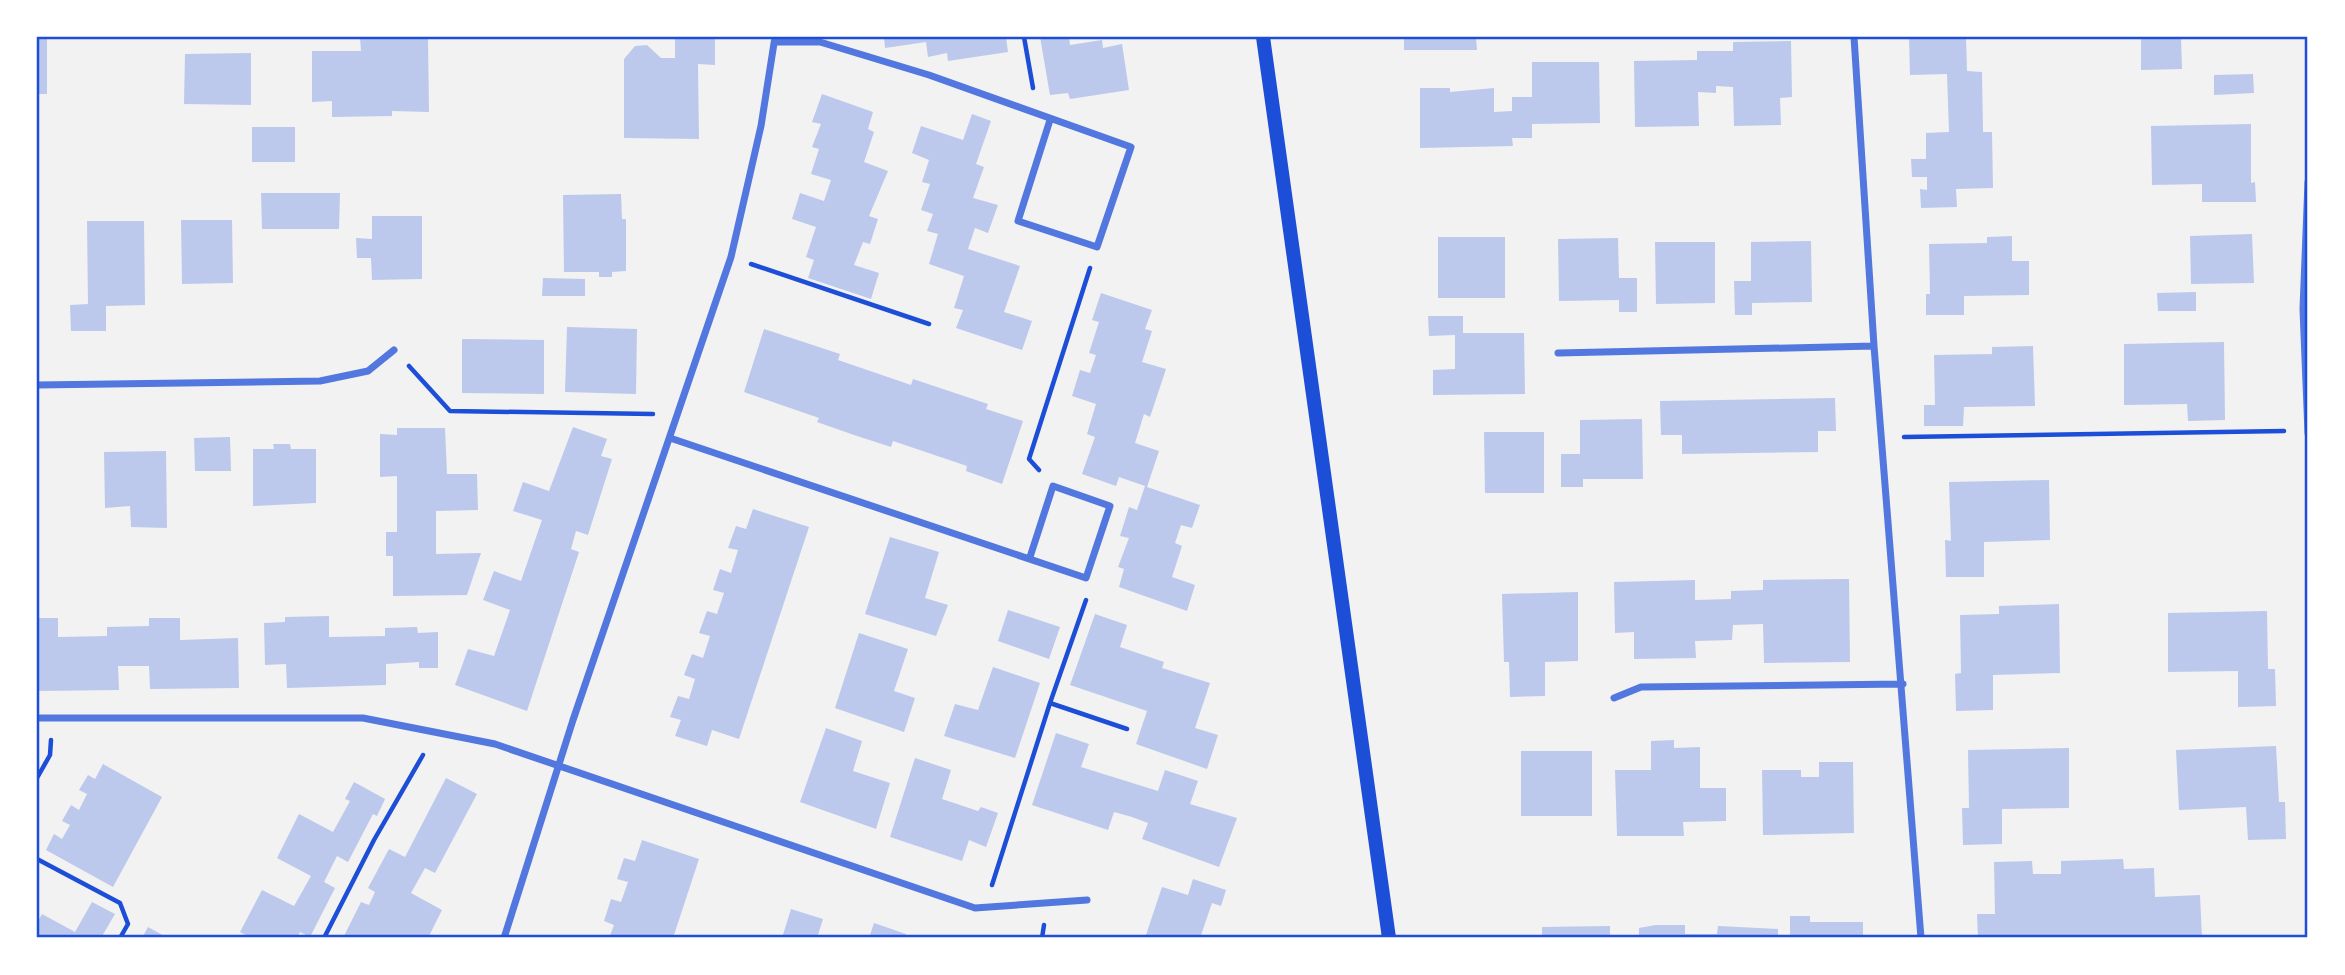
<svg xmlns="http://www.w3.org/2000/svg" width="2345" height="975" font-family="Barlow,sans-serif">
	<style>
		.building { fill: #bdc9ec }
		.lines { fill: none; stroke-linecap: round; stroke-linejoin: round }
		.path { stroke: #1d4ed8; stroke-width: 4.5 }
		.minor { stroke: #5277de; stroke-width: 7 }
		.secondary { stroke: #1d4ed8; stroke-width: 14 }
		.neatline { fill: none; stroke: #1d4ed8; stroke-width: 2.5 }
	</style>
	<rect width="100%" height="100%" fill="#f2f2f2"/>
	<path class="building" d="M37,37H47V94H37Z
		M675,37H715V65L698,64L699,139L624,138V59L635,46L647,45L661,58H675Z
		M884,37H1006L1008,52L948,61L947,53L928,57L926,42L885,48Z
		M1040,37H1069L1070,45L1102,40L1103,48L1122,44L1129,90L1070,99L1068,93L1050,95Z
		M1404,37H1476L1477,50H1404Z
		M1909,37H1966L1967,71L1982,72L1983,132H1992L1993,188L1956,189L1957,207L1921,208L1920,189L1927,190V177H1912L1911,159H1926V133L1949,132L1947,74L1910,75Z
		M2141,37H2181L2182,69L2141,70Z
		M360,38H428L429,112L392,111V116L332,117V101L312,102V51H361Z
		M1791,41L1792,97L1780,98L1781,125L1734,126L1733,87L1716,86V93L1698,92L1699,126L1635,127L1634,61L1697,60V51H1733V42Z
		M251,53V105L184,104L185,54Z
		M1532,62H1599L1600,123L1532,124V138H1512L1513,146L1420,148V88H1450V92L1494,88V112L1512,111V97H1532Z
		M2253,74L2254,93L2214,95V75Z
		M822,94L873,112L868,129L874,132L864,162L888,171L869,216L878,219L870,244L863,242L854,265L879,273L871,299L808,278L814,260L806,257L816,227L792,219L800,193L824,201L831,180L811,174L819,149L812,147L821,124L812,122Z
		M972,114L991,121L976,164L984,167L973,198L998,205L988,233L975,228L968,249L1020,266L1004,312L1032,321L1022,350L956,328L963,310L954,308L964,276L929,264L938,234L927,231L933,214L921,210L930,184L922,182L929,160L912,153L921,126L963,140Z
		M2251,124V183L2255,182L2256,202H2202V184L2152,185L2151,126Z
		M252,127H295V162H252Z
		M261,193H340L339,229H262Z
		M621,194L622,219H626V271L612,272V277H599V272H564L563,195Z
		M372,216H422V279L372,280L371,258H357L356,238L372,239Z
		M181,220H232L233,283L182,284Z
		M87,221H144L145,305L106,306V331H71L70,305L88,304Z
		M2252,234L2254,283L2191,284L2190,236Z
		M2012,236V261H2029V295L1964,296V315H1926V294H1930L1929,244L1987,243V237Z
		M1438,237H1505V298H1438Z
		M1618,238L1619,278H1637V312H1619V300L1559,301L1558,239Z
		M1811,241L1812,302L1752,303V315H1735L1734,281H1751V242Z
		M1655,242H1715V303L1656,304Z
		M543,278L585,279V296H542Z
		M2196,292V311H2158L2157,293Z
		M1101,293L1152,310L1145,329L1152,331L1142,362L1166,369L1150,417L1144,414L1135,443L1159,451L1147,487L1200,505L1192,528L1181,525L1175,543L1182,546L1172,577L1195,585L1187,611L1119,587L1124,569L1118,567L1129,538L1120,536L1129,507L1137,510L1145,486L1119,477L1116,486L1082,474L1095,437L1087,434L1096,404L1072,396L1080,370L1090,373L1096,355L1089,353L1099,322L1092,320Z
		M1428,316H1463V333H1524L1525,394L1433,395V370L1455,369V335L1429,336Z
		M567,327L637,329L636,394L565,392Z
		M764,329L840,354L838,360L911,385L913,379L988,404L986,409L1023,421L1002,484L966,471L967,466L893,441L891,447L854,435L817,422L819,418L744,392Z
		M462,339L544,340V394L462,393Z
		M2224,342L2225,420L2188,421L2187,404L2124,405V344Z
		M2033,346L2035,406L1964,407L1963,426H1924V405H1935L1934,355L1992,354V347Z
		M1835,398L1836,431H1818V452L1682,454V435H1661L1660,401Z
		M1642,419L1643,479H1583V487H1561V454H1580V420Z
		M573,427L607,439L601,456L612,459L588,535L576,531L571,549L579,552L527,711L455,685L468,649L494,656L510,610L483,600L494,571L521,581L542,520L513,511L523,482L549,491Z
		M397,428H445L447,474H477L478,510L436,511V554L481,553L467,595L393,596V556H386V532H397V476L380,477V434L397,435Z
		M1484,432H1544V493H1485Z
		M230,437L231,471H195L194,438Z
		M273,444H290L291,449H316V503L253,506V449H274Z
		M166,451L167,528L131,527L130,506L105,508L104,452Z
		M2049,480L2050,540L1984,542V577H1946L1945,540L1951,541L1949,482Z
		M753,509L809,527L739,739L712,730L707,746L675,736L681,720L670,717L678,696L689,699L695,679L684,675L692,654L703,658L710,636L699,633L707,611L717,614L724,593L713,590L720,569L731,573L738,550L728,548L736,526L746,529Z
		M890,537L939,552L925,598L948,605L936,636L865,614Z
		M1849,579L1850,662L1764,663L1763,624L1733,625L1732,640L1695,641L1696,658L1634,659V632L1615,633L1614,582L1695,580V600L1731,599V591L1763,590V580Z
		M1578,592V661L1545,662V696L1510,697L1509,662H1504L1502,594Z
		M2059,604L2060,673L1993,675V710L1956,711L1955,674L1961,673L1960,615L1999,614V606Z
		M1008,610L1060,627L1049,659L998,641Z
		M2267,611L2268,669H2275L2276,706L2238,707V671L2168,672V613Z
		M1095,614L1127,625L1120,647L1164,662L1162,668L1210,683L1195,728L1218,735L1207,769L1136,744L1147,711L1070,685Z
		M329,616V637L385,636V628L417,627L418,633L438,632V668H419V662L386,664V685L287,688L286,664L265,665L264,623L285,622V617Z
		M37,618H58V637L107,636V627L149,626V618H180V640L238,638L239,688L150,689L149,666H118L119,690L37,691Z
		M859,633L908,649L894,691L915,698L904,732L835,708Z
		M993,667L1040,683L1015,758L944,736L955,704L978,710Z
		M826,728L862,741L853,771L890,783L876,829L800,802Z
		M1056,733L1089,744L1081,767L1158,791L1165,770L1198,781L1190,804L1237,818L1219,867L1142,839L1148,823L1132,817L1114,812L1108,830L1032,805Z
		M1674,740V748L1700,747V788H1726V821L1683,822L1684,836H1617L1615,770H1651V741Z
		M2276,746L2279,802H2285L2286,839L2248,840L2246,807L2179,810L2176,750Z
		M2069,748V808L2002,809V844L1963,845L1962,808H1969L1968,750Z
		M1521,751H1592V816H1521Z
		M915,758L951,770L942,799L978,811L981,807L998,813L986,847L969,840L962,861L890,837Z
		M1819,762H1853L1854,833L1763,835L1762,770H1801V777H1819Z
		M103,764L162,797L113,887L46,850L54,834L62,839L70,825L62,821L71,805L79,810L87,794L79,790L88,775L95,779Z
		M446,778L477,794L435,873L425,868L411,893L442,910L428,938H343L361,902L369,905L375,892L368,888L389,849L405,857Z
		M354,782L385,799L377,816L373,814L348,862L337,856L324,882L335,888L310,937L300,932L297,938H251L240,932L262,890L294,906L311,876L277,858L299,814L333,832L350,801L345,799Z
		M642,840L699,859L673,938H609L614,925L604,921L611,899L621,902L628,882L617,879L624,858L635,861Z
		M2123,859L2124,869L2154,868L2155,897L2200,895L2202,938H1978L1977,914H1995L1994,862L2032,861L2033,874H2061V861Z
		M1193,879L1226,890L1221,906L1212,903L1200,938H1145L1162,887L1188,895Z
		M92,902L115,914L101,938H37V923L42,914L75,932Z
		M791,909L823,919L817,938H782Z
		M1790,916H1810V922H1863V938H1790Z
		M874,923L906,934L905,938H869Z
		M1656,925H1685V934H1717L1718,926L1778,929V938H1639V928Z
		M1610,926V938H1542V927Z
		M148,927L168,938H142Z"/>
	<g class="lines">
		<path class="path" d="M1024,37L1033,88
			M751,264L929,324
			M409,366L450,411L653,414
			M1904,437L2284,431
			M1039,470L1029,459L1090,268
			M1086,600L1050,703L1127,729
			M37,778L50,755L51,740
			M37,859L120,903L128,924L120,938
			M992,885L1050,703
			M324,938L374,840L423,755
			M1042,938L1044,925"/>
		<path class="minor" d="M1854,37L1874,346L1921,938
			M775,42H820L929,75L1131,147L1097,247L1018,221L1050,120
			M2308,182L2303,309L2308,433
			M1558,353L1874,346
			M37,385L320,381L368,371L394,350
			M670,438L1086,578L1110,506L1053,486L1030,557
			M1614,698L1641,687L1903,684
			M37,718H363L495,744L975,908L1087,900
			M504,938L573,720L731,257L761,126L775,37"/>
		<path class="secondary" d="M1263,37L1389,938"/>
	</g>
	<rect width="2345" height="975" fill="none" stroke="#ffffff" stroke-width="77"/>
	<rect x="38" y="38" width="2268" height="898" class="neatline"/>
</svg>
